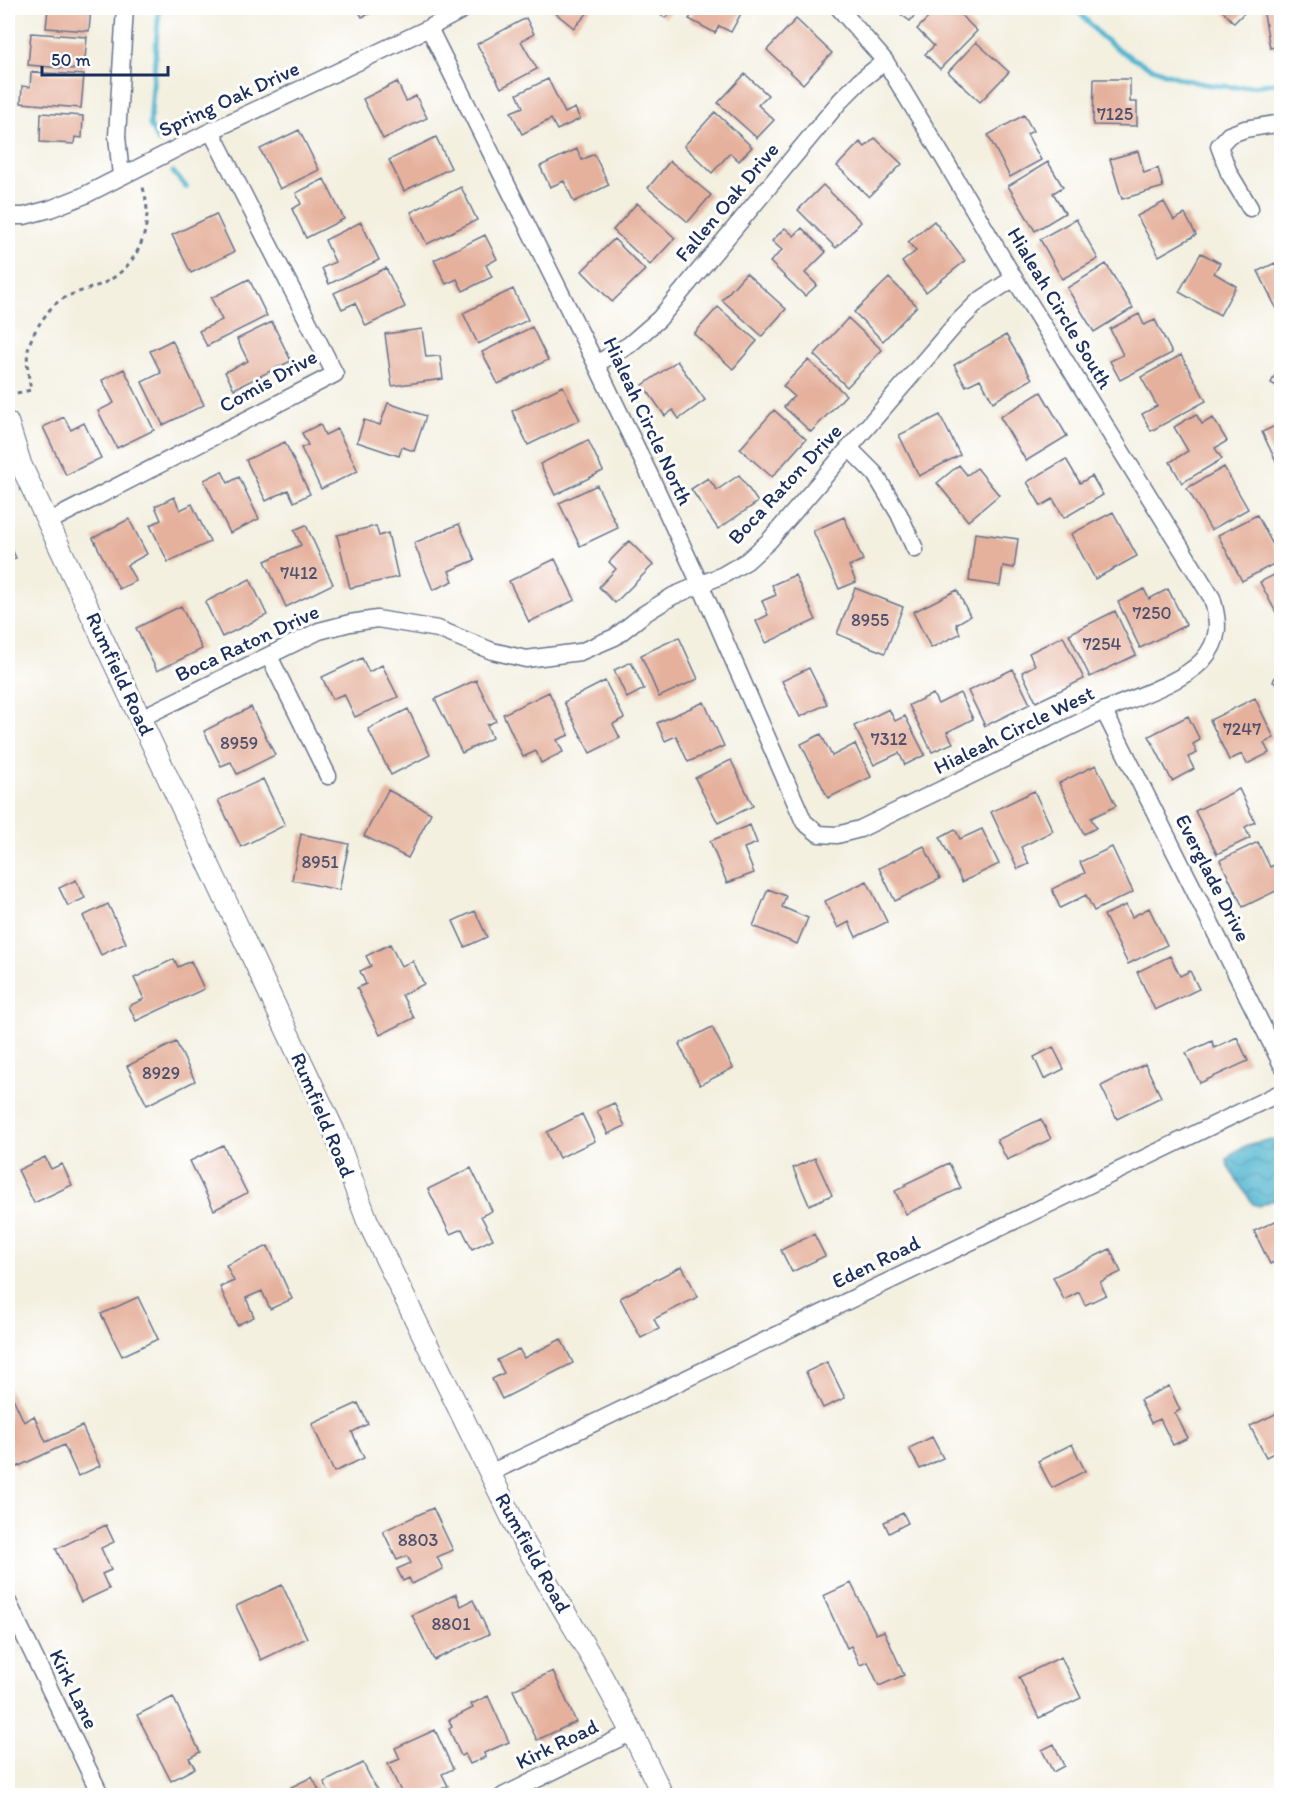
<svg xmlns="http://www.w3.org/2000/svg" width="1289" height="1803" font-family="Itim,sans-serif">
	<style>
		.water { fill: url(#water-waves); stroke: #367296; stroke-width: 1.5 }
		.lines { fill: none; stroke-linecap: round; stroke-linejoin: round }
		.stream { stroke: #51b5cf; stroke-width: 5 }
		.building { fill: #e5b19c }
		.minor-casing { stroke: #67738c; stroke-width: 19 }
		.major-casing { stroke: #67738c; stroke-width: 23 }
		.path { stroke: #67738c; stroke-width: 3; stroke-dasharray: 4.5 4.5; stroke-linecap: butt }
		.minor { stroke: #fff; stroke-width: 16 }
		.major { stroke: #fff; stroke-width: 21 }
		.labels { text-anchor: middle; stroke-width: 6; stroke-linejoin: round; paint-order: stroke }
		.number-label { font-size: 18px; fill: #4e506e }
		.street-label { font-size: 21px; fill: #1b2f5e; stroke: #fff }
	</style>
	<defs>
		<pattern id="water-waves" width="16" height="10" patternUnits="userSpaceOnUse" patternTransform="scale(1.5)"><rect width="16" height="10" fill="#51b5cf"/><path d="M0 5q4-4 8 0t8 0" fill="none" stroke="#4294ab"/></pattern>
	</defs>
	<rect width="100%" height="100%" fill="#fff"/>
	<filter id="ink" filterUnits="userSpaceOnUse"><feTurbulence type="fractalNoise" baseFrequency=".0167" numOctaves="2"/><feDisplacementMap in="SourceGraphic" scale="12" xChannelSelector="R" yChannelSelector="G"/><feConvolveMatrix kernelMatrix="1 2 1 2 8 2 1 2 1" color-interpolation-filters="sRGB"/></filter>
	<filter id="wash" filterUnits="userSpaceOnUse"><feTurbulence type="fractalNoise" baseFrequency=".008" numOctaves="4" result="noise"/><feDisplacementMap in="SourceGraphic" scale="24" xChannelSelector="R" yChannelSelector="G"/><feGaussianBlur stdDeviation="1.35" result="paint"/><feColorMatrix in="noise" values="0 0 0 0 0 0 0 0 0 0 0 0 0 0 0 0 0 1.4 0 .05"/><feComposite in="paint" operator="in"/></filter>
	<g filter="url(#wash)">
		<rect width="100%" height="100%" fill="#f3f0e0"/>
		<path class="water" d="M1274,1140L1281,1146V1197L1259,1206L1253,1204L1228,1167L1227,1160C1237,1145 1256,1141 1274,1140Z"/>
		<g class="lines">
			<path class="stream" d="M1075,8C1084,17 1093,29 1103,38C1140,68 1188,86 1236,87C1251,87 1266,84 1282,82
				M158,141L150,125L159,8
				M173,172L186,187"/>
		</g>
		<g id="blocks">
			<path class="building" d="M48,8H91L89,31L46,28Z
				M357,8H382L362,17Z
				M549,8H592L574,28Z
				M653,8H675L665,18Z
				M696,8H744L731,32L719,26L715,33L689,19Z
				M892,8H921L910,21Z
				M938,8H954L977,31L940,69L925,54L934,46L917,29Z
				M1220,8H1249L1234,23Z
				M1269,8H1282V46L1270,48L1263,9Z
				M526,18L534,34L521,41L537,69L501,88L477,44Z
				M796,19L832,53L803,84L767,50Z
				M31,33L87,37L84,70L28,65Z
				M976,42L1009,72L980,102L948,72Z
				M31,72L84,75L81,108L21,103L22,86L30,87Z
				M745,74L768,95L758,105L774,120L757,138L718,103Z
				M548,79L565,113L575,108L580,119L557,130L551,119L522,134L511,112L523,107L517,94Z
				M1094,79H1130V102H1137V126L1093,125Z
				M397,82L406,101L416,96L427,118L383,139L363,99Z
				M715,112L752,147L739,161L730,153L712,173L684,146Z
				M41,113L83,116L82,138L75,137L74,144L40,142Z
				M1024,115L1033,131L1027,134L1041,160L1010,177L988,135Z
				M299,130L319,170L280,189L260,149Z
				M436,137L451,168L404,191L389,160Z
				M875,138L902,164L869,197L837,166L860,142L865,147Z
				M577,149L582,160L594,154L609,185L574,202L564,181L550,187L540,166Z
				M1138,151L1144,173L1158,168L1163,187L1122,199L1110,159Z
				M670,161L711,195L688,222L648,188Z
				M1048,162L1063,187L1053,193L1065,213L1035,231L1008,186Z
				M324,179L344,219L306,238L292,209L301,204L296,193Z
				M823,185L861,222L836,248L798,210Z
				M461,187L477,220L427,244L411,212Z
				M1164,202L1174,220L1185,214L1196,235L1159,256L1137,216Z
				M637,203L675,238L650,265L613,230Z
				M216,214L234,252L191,273L172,235Z
				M1076,219L1098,259L1062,279L1040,239Z
				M934,221L965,261L926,292L902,262L916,251L908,242Z
				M361,222L379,260L329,284L322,268L335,262L325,240Z
				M785,228L794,236L802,228L826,252L805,273L817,285L805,296L770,262L782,250L772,241Z
				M485,235L497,259L486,265L492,277L463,291L457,279L446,284L434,260Z
				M614,239L645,270L612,302L582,271Z
				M1201,253L1220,263L1214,273L1236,286L1220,315L1179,292Z
				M1275,263L1282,276V313L1279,314L1258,271Z
				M1106,264L1133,308L1094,332L1067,288Z
				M386,268L405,307L366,326L355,303L342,309L334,293Z
				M746,273L786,309L762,336L722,300Z
				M889,278L917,306L883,341L854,312Z
				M249,279L267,316L207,346L199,331L222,320L211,298Z
				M513,289L528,320L478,344L463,313Z
				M718,307L757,341L733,369L694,334Z
				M1139,314L1144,325L1155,320L1172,353L1120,380L1110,361L1123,355L1110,329Z
				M848,318L882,350L847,387L814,355Z
				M272,322L291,361L234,389L225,372L248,361L237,339Z
				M532,327L548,360L498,384L482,352Z
				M422,329L426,357L440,356L443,379L392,386L385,334Z
				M1006,335L1032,379L993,402L980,379L966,386L954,365Z
				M172,340L204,405L163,425L142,382L161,373L150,351Z
				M1181,355L1206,401L1151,431L1142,414L1157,406L1141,377Z
				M808,360L846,395L811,432L784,407L794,396L783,386Z
				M677,361L705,400L679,419L673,410L665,416L643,385Z
				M1282,362V389L1271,383Z
				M124,369L154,430L117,448L98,411L114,403L102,380Z
				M563,386L580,420L528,445L512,411Z
				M1041,392L1067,436L1026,461L1000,417Z
				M388,403L426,416L414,451L402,447L399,456L357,442L364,420L380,425Z
				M774,410L806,439L772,477L740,449Z
				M1196,414L1202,424L1213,418L1227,441L1215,448L1222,459L1182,483L1170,462L1188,451L1174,427Z
				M940,415L960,455L919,476L899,435Z
				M64,417L71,430L84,423L101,458L66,475L43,427Z
				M1282,423V474L1262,432Z
				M320,424L325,435L337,429L358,471L321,489L301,448L308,445L302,433Z
				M588,440L603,471L555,495L540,464Z
				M285,442L310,494L294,502L288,490L266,501L246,460Z
				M1066,459L1080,483L1092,476L1103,495L1064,518L1053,499L1041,506L1027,482Z
				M959,465L967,475L977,468L999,495L968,521L937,483Z
				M1224,467L1248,509L1211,530L1187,488Z
				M222,471L228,483L239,477L259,519L230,533L204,480Z
				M739,475L758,502L718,529L691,489L708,478L717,490Z
				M597,485L618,528L580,546L559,503Z
				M174,497L180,510L192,504L210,542L168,562L150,525L161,520L155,506Z
				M1113,512L1137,556L1095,579L1071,534Z
				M1257,515L1281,560L1242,581L1218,535Z
				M844,517L863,560L849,566L856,582L839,589L813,531Z
				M129,519L147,554L127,565L136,581L119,589L93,538Z
				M459,524L475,560L449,571L453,581L433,590L414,543Z
				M306,525L333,584L286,607L265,561L301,545L294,530Z
				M376,526L379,536L388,533L398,577L350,588L337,535Z
				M975,533L1018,539L1014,568L1003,566L1000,586L969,581Z
				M8,541L16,558L8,562Z
				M629,541L653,565L615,603L599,587L616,569L609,562Z
				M555,559L575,600L529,622L509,581Z
				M1282,571V624L1260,582Z
				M795,575L816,620L766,643L756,621L768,615L762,601L776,595L772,585Z
				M250,579L267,615L222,637L205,602Z
				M855,588L903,607L885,653L837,634Z
				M1144,589L1149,599L1168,589L1186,625L1140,648L1118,602Z
				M957,590L970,616L956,624L960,634L931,648L913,612Z
				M181,606L202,649L157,671L136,628Z
				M1115,611L1136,655L1090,677L1069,634Z
				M1063,636L1084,679L1036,702L1022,672L1035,665L1029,653Z
				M679,637L698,679L659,697L641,655Z
				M362,658L369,672L382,665L398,697L355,717L344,694L332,699L322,677Z
				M631,662L644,689L627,698L614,670Z
				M1281,662H1282V686L1273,682Z
				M809,668L827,704L800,717L782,681Z
				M1013,669L1030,704L985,726L968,691Z
				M476,680L496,721L487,725L492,738L462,753L435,699Z
				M605,681L624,718L613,724L620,738L590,753L564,702Z
				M549,692L569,735L557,740L563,752L541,763L536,751L523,757L503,714Z
				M960,693L973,719L947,732L953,743L932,752L909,705L933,694L938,704Z
				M1255,698L1274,738L1264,743L1269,753L1247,764L1242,754L1229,760L1210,720Z
				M704,702L724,746L688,762L676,736L665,741L657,723Z
				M251,707L275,755L237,774L231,762L221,766L204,731Z
				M408,709L430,755L391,775L368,729Z
				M889,709L895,721L905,716L925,755L905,765L899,753L874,765L854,726Z
				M1188,716L1200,740L1193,744L1197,753L1188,757L1194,769L1172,781L1149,736Z
				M821,734L832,756L855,744L871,777L828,798L801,744Z
				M731,760L753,806L718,823L695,778Z
				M1096,765L1116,806L1091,818L1096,828L1084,834L1059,783Z
				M263,779L285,825L241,847L218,800Z
				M1239,789L1255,822L1245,827L1250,838L1217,854L1195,811Z
				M388,790L431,813L408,858L364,836Z
				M1034,791L1053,831L1021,847L1029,864L1018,869L991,812Z
				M750,825L757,843L744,848L754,873L727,883L710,841Z
				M955,829L960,839L982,829L999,864L962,882L940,837Z
				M301,834L349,844L339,890L292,880Z
				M1258,842L1270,867L1280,862L1282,866V888L1243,907L1220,860Z
				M924,846L940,879L895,901L879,868Z
				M1112,847L1133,892L1094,911L1086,895L1060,908L1052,889L1085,873L1080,862Z
				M76,880L85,898L68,906L59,888Z
				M867,881L887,922L856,937L849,922L838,928L825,901Z
				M768,889L786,896L782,907L808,918L797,944L753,926Z
				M108,904L126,943L101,955L83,916Z
				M1126,905L1132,917L1149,908L1167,945L1128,964L1104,915Z
				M475,911L487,937L465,947L453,921Z
				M390,944L401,966L413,961L424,984L402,995L414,1018L380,1035L357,988L366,984L360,971L371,966L366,956Z
				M1170,956L1180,976L1190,971L1199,989L1155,1010L1137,972Z
				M174,959L178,967L191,961L204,989L136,1021L129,1006L144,999L134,978Z
				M712,1027L733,1068L700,1085L679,1044Z
				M1237,1037L1248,1061L1200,1083L1186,1053L1212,1041L1214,1048Z
				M176,1042L195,1081L147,1105L127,1066Z
				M1053,1047L1064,1069L1044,1079L1034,1057Z
				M1145,1064L1161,1097L1117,1119L1101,1086Z
				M614,1103L625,1126L608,1134L597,1111Z
				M582,1114L595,1141L559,1158L547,1132Z
				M1041,1119L1051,1139L1007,1160L997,1140Z
				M223,1145L247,1193L214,1210L190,1161Z
				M45,1157L51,1169L62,1164L72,1185L34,1203L18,1170Z
				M815,1158L832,1195L809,1205L793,1168Z
				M949,1163L961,1188L906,1214L895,1191L906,1186L905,1184Z
				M471,1168L492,1211L481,1216L493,1239L472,1249L462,1229L450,1234L428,1189Z
				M1282,1218V1258L1270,1264L1254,1231Z
				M814,1234L825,1256L792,1272L781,1250Z
				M268,1246L292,1299L270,1309L262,1291L246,1298L254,1317L237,1325L220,1287L234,1281L226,1265Z
				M1110,1249L1121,1272L1100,1282L1106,1295L1085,1305L1079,1292L1064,1300L1053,1277Z
				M682,1266L698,1297L654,1319L659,1329L641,1338L620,1298Z
				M138,1297L158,1339L122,1356L101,1314Z
				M561,1339L573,1363L502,1399L492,1379L504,1373L497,1360L519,1349L524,1358Z
				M827,1362L845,1398L823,1408L806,1372Z
				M1169,1386L1180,1410L1175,1413L1188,1438L1173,1445L1160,1419L1151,1423L1140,1400Z
				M8,1387L24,1422L34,1416L46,1442L82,1426L100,1466L78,1476L64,1445L15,1468L8,1451Z
				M358,1403L368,1424L352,1432L364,1458L334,1472L312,1424Z
				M1282,1411V1449L1266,1457L1250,1426Z
				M932,1437L943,1458L920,1469L909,1448Z
				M1072,1444L1085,1471L1052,1488L1038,1461Z
				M433,1508L453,1550L437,1557L443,1569L412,1584L409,1578L403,1581L397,1569L411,1563L407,1556L397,1560L383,1531Z
				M903,1513L908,1523L889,1533L884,1522Z
				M106,1525L114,1542L101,1548L111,1570L102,1574L109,1589L81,1602L56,1549Z
				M851,1583L876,1634L884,1631L904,1675L879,1686L868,1662L860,1665L851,1646L847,1648L823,1596Z
				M282,1585L307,1638L261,1660L236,1606Z
				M456,1594L461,1606L473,1600L489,1634L434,1660L412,1615Z
				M1061,1657L1081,1698L1039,1718L1019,1677Z
				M553,1671L576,1722L537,1740L513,1690Z
				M488,1696L509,1742L484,1753L485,1757L470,1764L465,1754L461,1756L449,1729L452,1727L449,1720L473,1708L471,1704Z
				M173,1697L200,1752L189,1758L195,1768L171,1781L137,1715Z
				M435,1730L453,1769L442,1774L448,1786L427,1796H403L388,1764L400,1759L395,1748Z
				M1054,1744L1064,1766L1053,1772L1042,1750Z
				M363,1763L380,1796H330L324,1782Z
				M312,1777L322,1796H296L291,1787Z"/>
		</g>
	</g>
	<g filter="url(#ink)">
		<use href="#blocks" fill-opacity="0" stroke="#67738c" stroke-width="1.5"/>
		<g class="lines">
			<g class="minor-casing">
				<path id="minor" d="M429,28L596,364L652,480L700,584L804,822L819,834L837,835L860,829C940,790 1021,751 1101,712C1130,699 1181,683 1202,661C1221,640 1219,622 1212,598L1014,278L943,157L885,61L839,8
					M121,176L117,136L125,8
					M1250,208L1229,173L1219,146L1229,135L1245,129L1282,123
					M8,216H24L50,209L83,196L211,131L318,81L429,28L466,8
					M596,364L629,345L659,319L840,101L860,81L885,61
					M850,449L875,474L899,514L915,549
					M48,522L335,374L211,131
					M269,656L328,776
					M1104,711L1282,1065
					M141,718L319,631L350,623L377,619L438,629L492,651L526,659L580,652L615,637L644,614L673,596L723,575L747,561L769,541L955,325L979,301L1014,278
					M490,1473L1282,1092
					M8,1602L101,1796
					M503,1796L632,1732"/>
			</g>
			<g class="major-casing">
				<path id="major" d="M8,423L21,465L334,1131L367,1220L522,1539L593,1660L632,1732L663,1796"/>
			</g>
			<path class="path" d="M8,395L31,390C25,357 24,345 45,316C49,310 54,304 61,300C75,291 93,289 108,281C142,262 155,220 142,185"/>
			<use href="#minor" class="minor"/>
			<use href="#major" class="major"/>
		</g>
	</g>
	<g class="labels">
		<g class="number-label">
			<text x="1115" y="120">7125</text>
			<text x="299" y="579">7412</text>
			<text x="1152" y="619">7250</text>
			<text x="870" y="626">8955</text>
			<text x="1102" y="650">7254</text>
			<text x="1242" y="735">7247</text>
			<text x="889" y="745">7312</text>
			<text x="239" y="749">8959</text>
			<text x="320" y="868">8951</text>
			<text x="161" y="1079">8929</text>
			<text x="418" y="1546">8803</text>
			<text x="451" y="1630">8801</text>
		</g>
		<g class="street-label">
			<text transform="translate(229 99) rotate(-25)" y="7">Spring Oak Drive</text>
			<text transform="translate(727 202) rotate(-50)" y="7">Fallen Oak Drive</text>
			<text transform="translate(1060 308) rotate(59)" y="7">Hialeah Circle South</text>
			<text transform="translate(268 381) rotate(-29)" y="7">Comis Drive</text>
			<text transform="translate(648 421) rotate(65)" y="7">Hialeah Circle North</text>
			<text transform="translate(785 484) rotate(-47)" y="7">Boca Raton Drive</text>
			<text transform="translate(247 643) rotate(-25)" y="7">Boca Raton Drive</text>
			<text transform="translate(120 674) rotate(65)" y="7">Rumfield Road</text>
			<text transform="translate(1014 730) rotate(-26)" y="7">Hialeah Circle West</text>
			<text transform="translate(1213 878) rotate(63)" y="7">Everglade Drive</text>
			<text transform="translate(323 1115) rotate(67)" y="7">Rumfield Road</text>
			<text transform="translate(876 1262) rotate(-26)" y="7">Eden Road</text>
			<text transform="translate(533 1553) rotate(61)" y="7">Rumfield Road</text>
			<text transform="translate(74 1689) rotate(64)" y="7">Kirk Lane</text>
			<text transform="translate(557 1744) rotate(-26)" y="7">Kirk Road</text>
		</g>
	</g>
	<rect width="1289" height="1803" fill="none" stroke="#fff" stroke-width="30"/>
	<path d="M42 66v9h126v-9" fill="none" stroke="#1b2f5e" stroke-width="3"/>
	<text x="51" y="66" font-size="18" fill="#1b2f5e" stroke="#ffffff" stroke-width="4.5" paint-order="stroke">50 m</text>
</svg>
